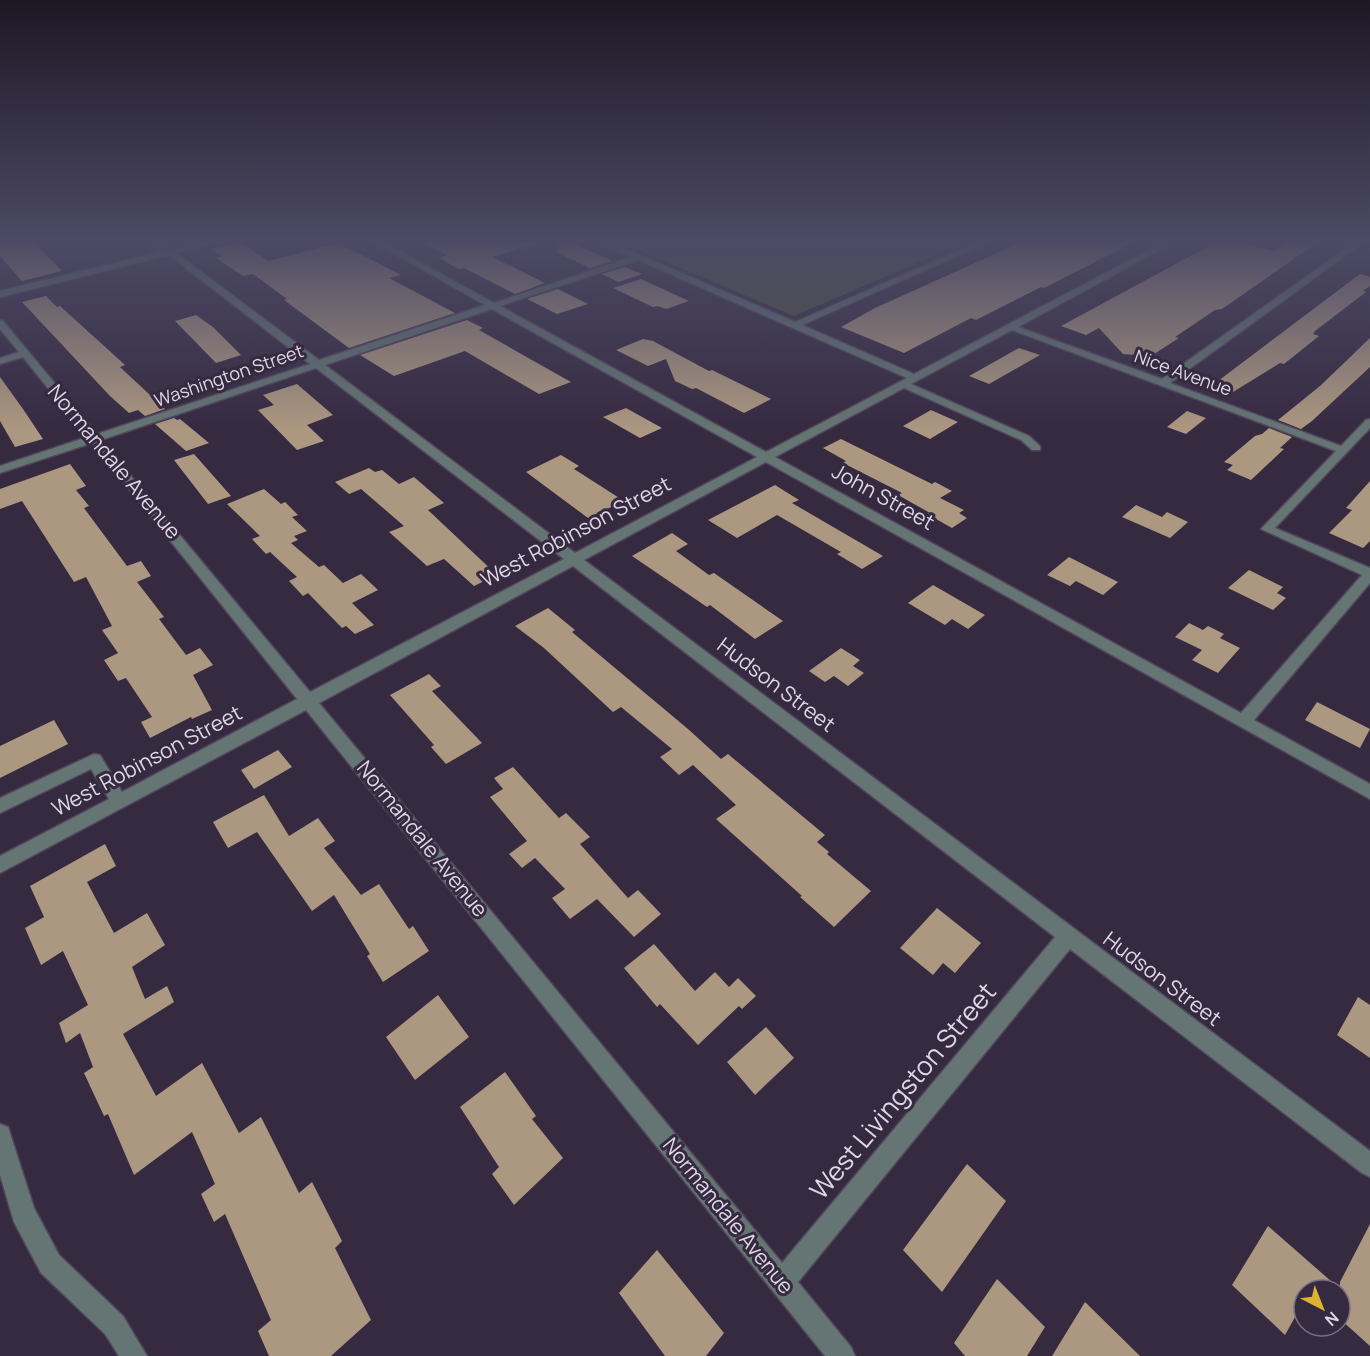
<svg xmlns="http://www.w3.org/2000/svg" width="1370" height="1356" font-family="Manrope,sans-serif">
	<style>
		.green { fill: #505441 }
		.building { fill: #ac9781 }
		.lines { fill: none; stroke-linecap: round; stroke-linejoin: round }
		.minor-casing { stroke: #51465b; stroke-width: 3 }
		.minor { fill: #657573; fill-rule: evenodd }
		.labels { text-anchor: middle; stroke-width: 6; stroke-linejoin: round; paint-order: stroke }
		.far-street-label { font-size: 18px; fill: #ded7e5; stroke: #362a41 }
		.street-label { font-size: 21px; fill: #ded7e5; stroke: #362a41 }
		.near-street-label { font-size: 26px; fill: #ded7e5; stroke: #362a41 }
	</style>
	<rect width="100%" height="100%" fill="#362a41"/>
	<path class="green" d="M614,240H970L794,316Z"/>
	<path class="building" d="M0,240H32L62,271L22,281L0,256Z
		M417,240H534L535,244L492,257L545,283L515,294L464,268L459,269L439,258L447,255Z
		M561,240H565L613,261L590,268L556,252Z
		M1026,240H1138L1044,288L1041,287L976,320L971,318L904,353L841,327L875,308Z
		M1220,240H1232L1274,251L1292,240H1321L1222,309L1215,310L1175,337L1179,338L1151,356L1123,354L1099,328L1086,335L1061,326Z
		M239,242L269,261L338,243L401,275L389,278L455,313L349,348L284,300L287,299L253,274L243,276L216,258L222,256L211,249Z
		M625,267L642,274L618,282L602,274Z
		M1360,274L1370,277V286L1363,291L1366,292L1315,331L1313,334L1319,336L1284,364L1280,363L1233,392L1214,384Z
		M641,279L689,301L666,309L658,306L653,307L613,288Z
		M558,289L588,304L557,314L527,299Z
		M46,296L57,307L60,306L125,365L120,367L165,409L145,416L138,410L129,413L110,396L22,302Z
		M196,315L213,327L241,355L216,363L175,321Z
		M467,320L483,328L479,330L571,382L539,394L465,351L394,376L360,355Z
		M1370,338V367L1312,421L1301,429L1278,420L1320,386Z
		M643,339L653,341L709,371L712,370L771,399L744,413L696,388L692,389L675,381L666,359L648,366L616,350Z
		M1019,348L1040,355L989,384L969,376Z
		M0,377L23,409L43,439L15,447L0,421Z
		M297,384L333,415L307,425L324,441L297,450L258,410L274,405L263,395Z
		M626,408L662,428L640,438L603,417Z
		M931,410L958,422L930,439L903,426Z
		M1187,411L1206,418L1186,434L1167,427Z
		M174,418L177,420L180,419L209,443L186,451L155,424Z
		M1269,428L1292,437L1280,448L1284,449L1251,480L1227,470L1233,465L1224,462L1255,436L1262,434Z
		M841,439L932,484L935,482L952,491L940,498L964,510L959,513L967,518L952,528L927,514L930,513L898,495L902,493L843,463L846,461L823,448Z
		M194,454L231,496L208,504L174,460Z
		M561,455L579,466L574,469L624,501L588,518L526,472Z
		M70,464L86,486L76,490L89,506L84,508L127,566L141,561L151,576L137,582L164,617L159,619L186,655L200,648L213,665L193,675L212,710L192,719L191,717L150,738L141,722L152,717L126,678L118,681L104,660L118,653L102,630L112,626L86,577L74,582L22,501L0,509V489Z
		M369,468L375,472L382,470L399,484L414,477L444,503L428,510L497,575L474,586L444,559L427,566L389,532L404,526L361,489L349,494L335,482Z
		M1370,481V541L1363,548L1329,533L1352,510L1346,508Z
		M775,485L799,500L792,503L883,556L862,569L837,554L841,552L777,515L737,538L708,520Z
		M264,489L281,504L285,502L298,515L292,517L307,531L294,536L298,540L291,543L319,567L324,565L343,583L361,574L378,590L352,603L374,625L355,634L346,626L342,628L308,593L303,596L289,581L297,577L270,552L266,554L252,539L260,536L227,504Z
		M1136,505L1162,517L1167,512L1188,522L1170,538L1122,517Z
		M672,533L688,544L676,551L709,575L714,573L783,621L755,639L710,605L707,607L632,556Z
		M1069,557L1118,582L1103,595L1076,581L1070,586L1047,575Z
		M1249,570L1283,587L1277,593L1286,598L1273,610L1228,588Z
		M933,585L985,615L968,629L952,619L945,625L908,603Z
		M548,608L575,630L572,632L688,729L721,759L728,754L825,835L817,842L829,852L827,854L871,891L834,927L800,897L802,896L716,819L736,805L693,765L679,775L660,757L672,749L621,707L613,712L544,648L515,626Z
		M1189,623L1203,630L1208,626L1224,634L1220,638L1240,648L1218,673L1192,660L1202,650L1175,637Z
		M841,648L860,660L853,666L864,673L848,686L834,676L825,682L809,671Z
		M429,674L441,686L432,691L482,743L446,764L431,747L434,745L390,695Z
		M1317,702L1370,729L1360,748L1305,720Z
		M54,720L68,744L0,778V746Z
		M278,750L292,767L254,789L241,770Z
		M513,767L559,818L566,813L590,837L580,844L628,898L638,890L661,914L634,937L597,899L570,919L552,898L565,889L535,858L522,868L509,854L527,841L490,797L503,789L494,778Z
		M264,795L289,836L318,818L335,841L324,848L361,895L379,884L409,929L413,926L429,951L383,982L367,956L370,954L334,895L312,911L257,832L228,848L213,822Z
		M105,844L116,866L87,882L114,933L147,913L165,945L132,967L145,999L167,986L174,1002L123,1034L156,1096L202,1063L239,1133L261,1117L299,1193L312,1182L342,1241L335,1248L371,1320L331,1356H269L258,1331L271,1320L225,1214L214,1222L201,1194L215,1184L192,1132L134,1175L108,1114L104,1116L84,1073L93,1067L80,1033L66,1043L59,1023L88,1005L63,951L41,965L25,928L44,917L30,886Z
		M937,908L981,943L955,973L943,963L933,975L900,948Z
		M654,944L695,991L715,972L729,987L738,978L756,996L742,1009L739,1006L698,1045L660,1004L657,1007L624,968Z
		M438,995L469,1037L415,1080L386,1037Z
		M1358,997L1370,1005V1058L1337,1035Z
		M766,1027L794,1058L755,1095L727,1062Z
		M505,1072L536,1116L532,1119L563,1158L514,1205L492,1174L499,1167L460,1107Z
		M967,1164L1006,1201L942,1292L903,1250Z
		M1370,1224V1346L1340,1319V1290H1304V1301L1285,1335L1232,1285L1268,1226L1340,1289V1282Z
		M657,1250L724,1333L706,1356H665L619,1293Z
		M997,1279L1045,1327L1027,1356H965L954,1343Z
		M1085,1302L1140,1356H1052Z"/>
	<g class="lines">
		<g class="minor-casing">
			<path id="minor" d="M150,240H159L172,250L211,240H224L176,253L319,360L485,305L370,240H380L494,303L631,257L595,240H605L795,322L983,240H993L802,325L914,374L1168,240H1178L1018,327L1162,379L1358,240H1367L1170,383L1341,446L1366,420L1370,419V428L1275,528L1370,568V583L1254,720L1370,784V799L766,462L584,560L1370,1151V1177L1362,1173L1070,949L798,1282L851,1347L855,1356H825L306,710L0,873V856L109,799L91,769L0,813V798L94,754L100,755L122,792L297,699L92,443L0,473V466L87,437L23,357L0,364V358L19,352L0,329V320L3,321L97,434L310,364L169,255L0,297V291L164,251ZM638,260L907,378L766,452L500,306ZM492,309L757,457L575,553L325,365ZM1012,330L1336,451L1261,529L1362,575L1241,713L775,457L904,388L1021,440L1032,450H1040V446L1029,436L911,384ZM316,368L564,559L310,692L101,440ZM573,566L1055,937L782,1263L319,703Z
				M0,1124L8,1127L34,1208L59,1255L123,1316L147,1356H119L105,1334L41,1273L14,1222L0,1175Z"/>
		</g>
		<use href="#minor" class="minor"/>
	</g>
	<linearGradient id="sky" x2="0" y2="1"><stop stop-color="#1e1724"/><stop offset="0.56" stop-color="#4c4a65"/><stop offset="1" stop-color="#4c4a65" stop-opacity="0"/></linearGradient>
	<rect width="1370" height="430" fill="url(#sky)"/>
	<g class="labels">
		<g class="far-street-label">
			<text transform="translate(1183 373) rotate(20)" y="6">Nice Avenue</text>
			<text transform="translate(229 376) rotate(-19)" y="6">Washington Street</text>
		</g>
		<g class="street-label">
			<text transform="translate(114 462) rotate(50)" y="7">Normandale Avenue</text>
			<text transform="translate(883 497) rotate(29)" y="7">John Street</text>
			<text transform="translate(576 532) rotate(-28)" y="7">West Robinson Street</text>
			<text transform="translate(776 685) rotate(37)" y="7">Hudson Street</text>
			<text transform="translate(147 761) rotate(-28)" y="7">West Robinson Street</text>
			<text transform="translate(422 839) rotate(51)" y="7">Normandale Avenue</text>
			<text transform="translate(1162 979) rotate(37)" y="7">Hudson Street</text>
			<text transform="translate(728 1216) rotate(51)" y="7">Normandale Avenue</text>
		</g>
		<g class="near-street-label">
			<text transform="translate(903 1091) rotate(-50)" y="9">West Livingston Street</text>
		</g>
	</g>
	<g transform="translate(1322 1308) rotate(138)"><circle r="28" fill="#362a41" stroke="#796f83" stroke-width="1.5"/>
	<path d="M0-4.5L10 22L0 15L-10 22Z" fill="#ddb133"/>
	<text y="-9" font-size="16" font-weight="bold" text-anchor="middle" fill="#ded7e5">N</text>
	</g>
</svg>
